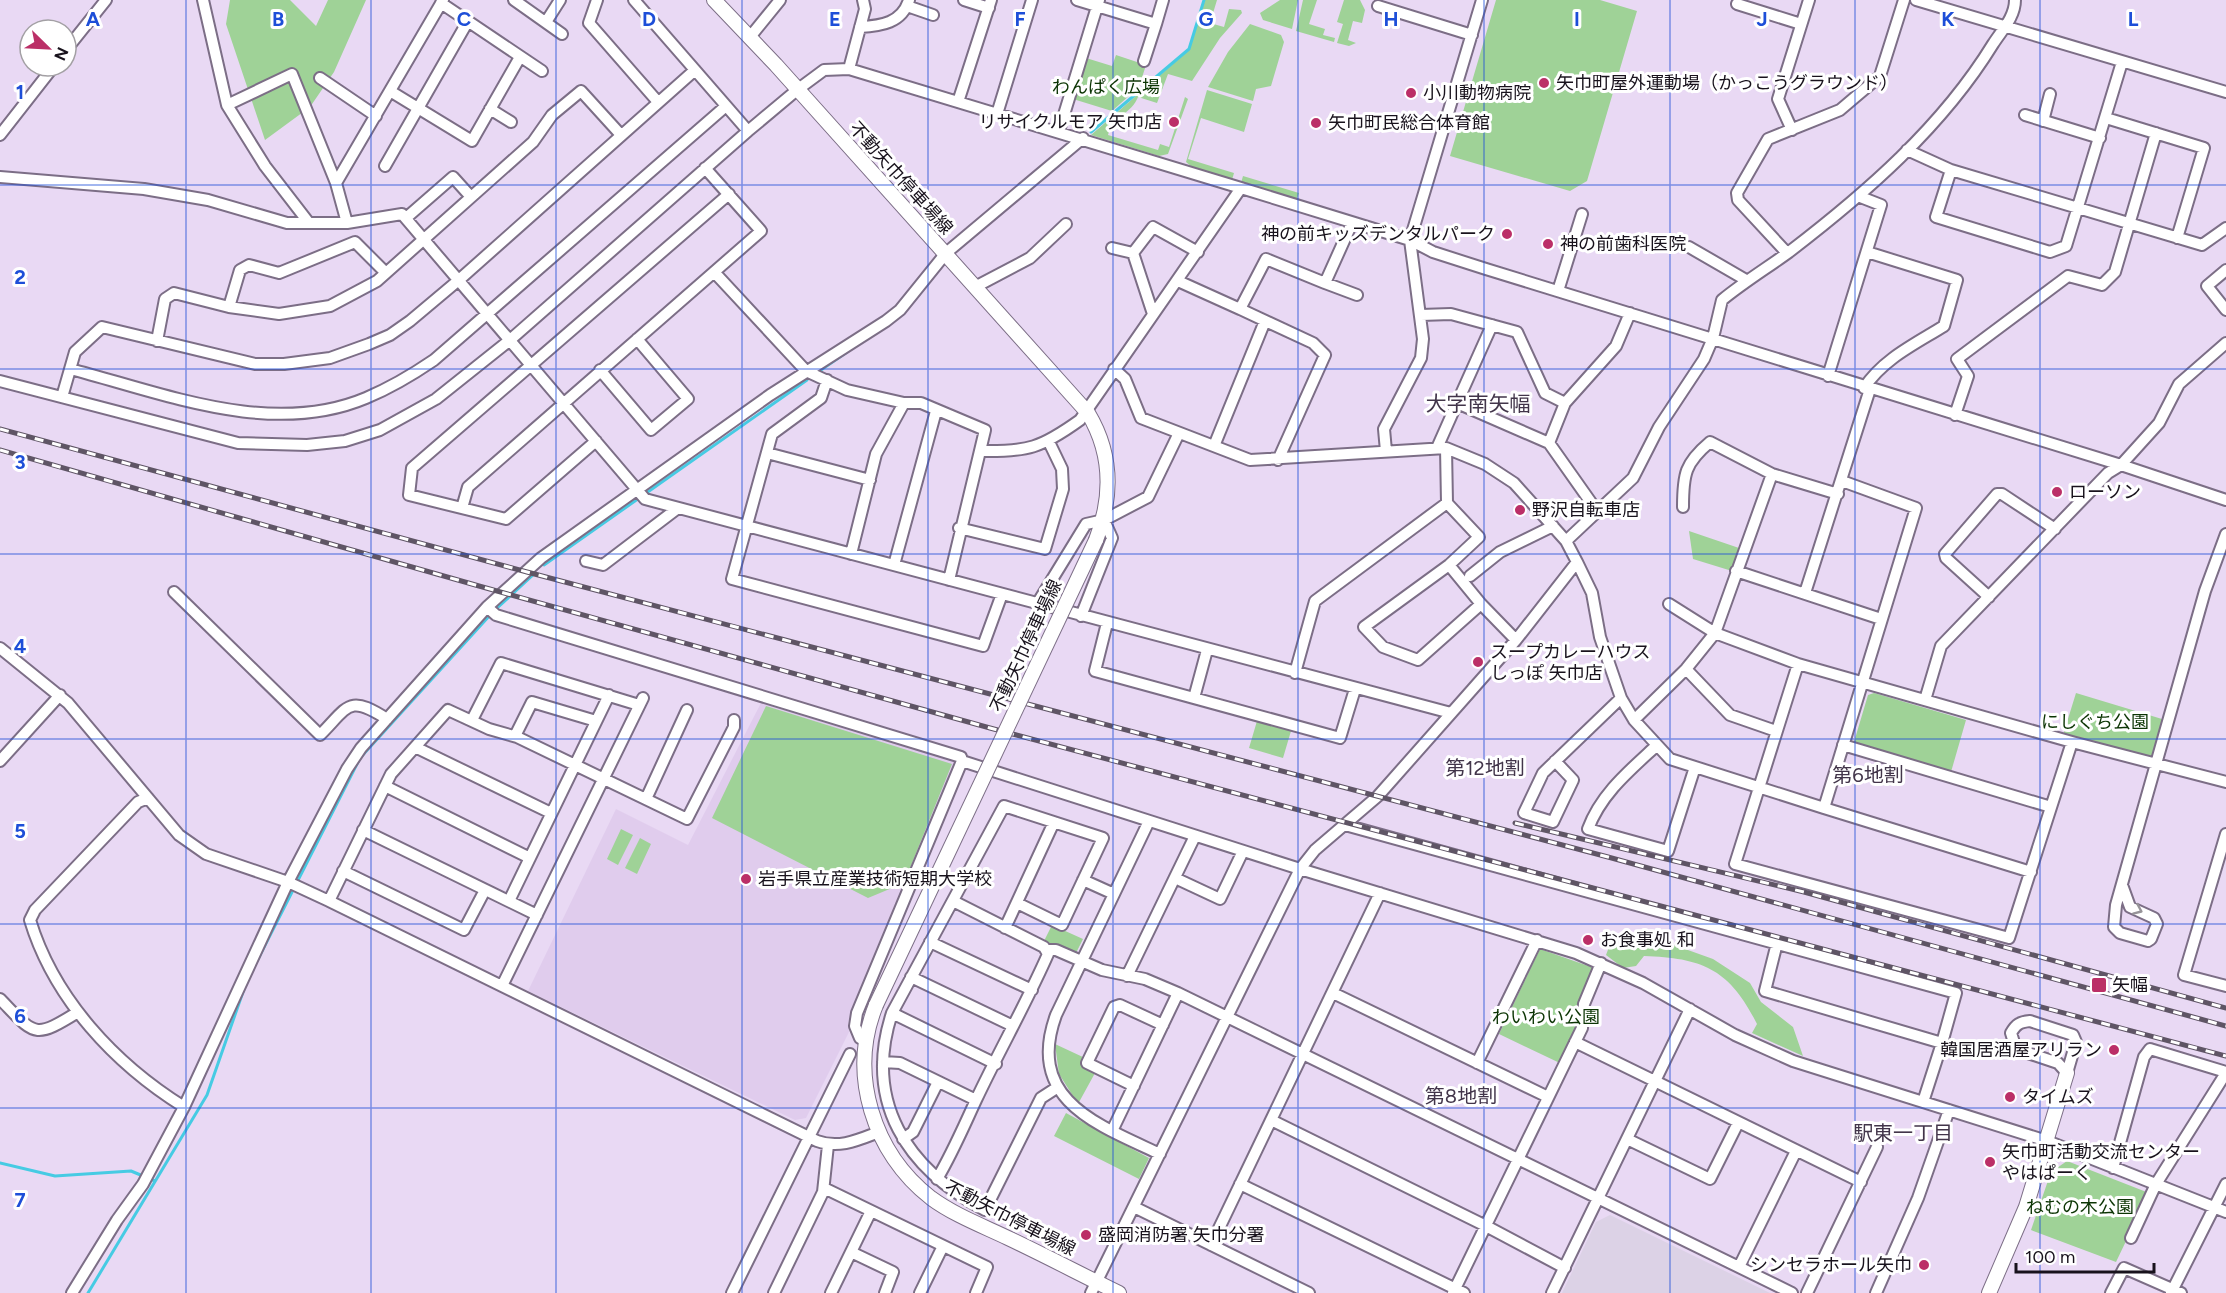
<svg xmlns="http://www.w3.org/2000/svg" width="2226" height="1293" font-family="Figtree,'Noto Sans JP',sans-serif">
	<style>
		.commercial { fill: #dcd2e6 }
		.built { fill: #e0cced }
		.green { fill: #9fd297 }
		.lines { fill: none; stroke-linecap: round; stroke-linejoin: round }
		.stream { stroke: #46cbe3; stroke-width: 3 }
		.minor-casing { stroke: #7c6e86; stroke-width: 14 }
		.major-casing { stroke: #7c6e86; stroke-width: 16 }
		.minor { stroke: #fff; stroke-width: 10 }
		.major { stroke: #fff; stroke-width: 14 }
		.rail-casing { stroke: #5f5565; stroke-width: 5 }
		.rail { stroke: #fff; stroke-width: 3; stroke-dasharray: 9; stroke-linecap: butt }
		.major-bridge-casing { stroke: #7c6e86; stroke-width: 16; stroke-linecap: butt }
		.major-bridge { stroke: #fff; stroke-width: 14 }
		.oneway { stroke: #979499 }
		.grid { fill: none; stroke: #1d4ed8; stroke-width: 1.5; stroke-opacity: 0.55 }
		.poi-dot { fill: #bb2f67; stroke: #fff; stroke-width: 2 }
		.labels { text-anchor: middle; stroke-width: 6; stroke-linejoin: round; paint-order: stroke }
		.poi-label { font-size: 18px; fill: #18121c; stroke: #fff; text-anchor: start }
		.park-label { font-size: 18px; fill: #0c3504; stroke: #fff }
		.street-label { font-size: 18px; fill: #18121c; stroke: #fff }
		.neighbourhood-label { font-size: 20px; fill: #42354a; stroke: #fff }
		.quarter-label { font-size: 21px; fill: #42354a; stroke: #fff }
		.grid-label { font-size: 20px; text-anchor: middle; font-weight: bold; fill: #1d4ed8; stroke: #fff; stroke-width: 6; stroke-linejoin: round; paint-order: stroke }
	</style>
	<rect width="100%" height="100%" fill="#e9d9f4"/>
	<path class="commercial" d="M1610,1215L1770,1293H1562L1596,1222Z"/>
	<path class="built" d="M762,701L957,762L848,1022L849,1032L806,1118L795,1120L528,991L616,809L688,845Z"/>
	<path class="green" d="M230,0H290L316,26L328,0H366L334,72L310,107L265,140L226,24Z
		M1205,0H1217L1210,23L1224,27L1229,9L1241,10L1242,13L1220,38L1192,81L1168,74L1157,103L1138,97C1132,113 1113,117 1108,135L1158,150L1160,144L1169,147L1185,97L1188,99L1168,154L1159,156L1091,135L1189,50Z
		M1280,0H1298L1292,29L1263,20L1260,13Z
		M1303,0H1317L1309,24L1325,29L1323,35L1335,38L1334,42L1296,31Z
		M1344,0H1360L1365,10L1362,23L1353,21L1348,40L1356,43L1349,46L1337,43L1343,24L1337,22Z
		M1496,0H1600L1637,11L1587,181L1570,191L1450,156Z
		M1250,24L1281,35L1284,42L1271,86L1256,89L1253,101L1208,87L1228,52Z
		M1116,55L1146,65L1139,87L1112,111L1073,99L1086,58L1112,66Z
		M1207,90L1252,104L1244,132L1201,118L1188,159L1234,173L1232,180L1192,167L1186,162Z
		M1243,176L1299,193L1297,199L1241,183Z
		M1689,531L1739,548L1732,571L1693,559Z
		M1874,693L1966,720L1951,772L1854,742L1868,695Z
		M2076,693L2162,719L2151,760L2063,735Z
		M766,706L952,764L904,883L868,898L712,818Z
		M1257,721L1291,731L1283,758L1249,748Z
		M621,829L633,835L618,865L607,859Z
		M640,838L651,844L637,874L625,868Z
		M1052,925L1083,939L1076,953L1044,941Z
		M1660,940L1713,959L1750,983L1761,1002L1793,1027L1803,1056L1752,1033L1757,1024C1730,970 1704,958 1644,956L1636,966L1623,968L1606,955L1609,947C1625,939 1643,940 1660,940Z
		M1540,949L1594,968L1579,1026L1564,1065L1499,1034Z
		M1055,1044L1085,1058L1083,1068L1095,1073L1078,1104L1059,1074Z
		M1066,1113L1149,1158L1139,1179L1054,1136Z
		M2067,1161L2149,1193L2116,1262L2031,1230L2051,1172Z"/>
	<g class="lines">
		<path class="stream" d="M1091,132L1189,49L1204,0
			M818,372L847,352
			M544,565L807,380
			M496,609L534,574
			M257,961L360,758L491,614
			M0,1163L55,1176L131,1171L155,1181
			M88,1293L207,1095L244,989"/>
		<g class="minor-casing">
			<path id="minor" d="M203,0L227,105L265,166L309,223
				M514,0L562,34
				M597,0L589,23L658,102
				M634,0L695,70
				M964,0L989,8
				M1077,0L1156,24L1163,0
				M1916,0L2226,92
				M441,3L542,71
				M1737,4L1801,24
				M907,6L933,15
				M1378,6L1472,35
				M546,22L560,0
				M860,27C881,26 902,23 909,0
				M750,37L780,0
				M66,50L106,0
				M1144,61L1156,24
				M849,69L865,9L863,0
				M320,78L376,116
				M390,91L472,141L520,57
				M958,102L991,0
				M227,105L292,74L336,183
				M490,109L511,122
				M997,114L1032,0
				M2025,115L2100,138
				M2106,118L2204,148L2177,238
				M2043,121L2050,94
				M1792,130L1778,99L1809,0
				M1059,131L1099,0
				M0,135L54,66
				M1907,150L1951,170L2202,245L2226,228
				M385,166L468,21
				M1951,170L1936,217L2050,252L2066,246L2122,62
				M0,177L144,189L208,200L287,223H347L402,214L645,499L1451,713
				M406,218L453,177L471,197
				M347,223L336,183L443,0
				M1689,247L1746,280
				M1112,248L1133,253L1153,227L1198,252
				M1133,253L1153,314
				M1787,253L1738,200L1737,193L1768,139L1840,110L1880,76L1904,0
				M2226,270L2207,286L2226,310
				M715,273L806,371L847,390L904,403H921L985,430L949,580
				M1178,281L1240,309
				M1325,283L1357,295
				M975,287L1030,258L1066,224
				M1558,291L1582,214
				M229,307L240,270L249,265L279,273L355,242L386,273
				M1421,315L1451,314L1517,332L1545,393L1565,403
				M157,341L165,299L174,293L229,307L279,314L330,306L377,281L533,142L552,115L581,91L621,135
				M70,369C163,393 271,438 366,398C390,388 412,375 434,360L726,106
				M600,370L651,430L688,399L637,339
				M1828,376L1881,205L1858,196
				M827,380L821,398L772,434L732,579L983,646L1002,594
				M0,381L238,443L307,445L345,441L380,430L436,399L510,340L748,131L797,90L824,70L849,69L1241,188
				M1864,388C1883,359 1915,344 1944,326L1957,280L1867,252
				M62,397L75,352L102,327L255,364H284L330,358L369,344L390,335L410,321L460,279L695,70L748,131
				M1457,403L1492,325
				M1955,415L1968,376L1957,359L2068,276L2102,285L2115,272L2156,133
				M596,441L506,519L409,495L412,468L729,194
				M1549,443L1565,403L1616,346L1630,313
				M1214,446L1265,321
				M1437,448L1457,403L1549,443L1597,511
				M1446,448L1447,503L1479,537L1449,565L1364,627L1383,647L1418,660L1481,604
				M980,451C1028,452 1041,448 1080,420L1241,188L1410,240L1433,252L1486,269L2121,465L2226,500
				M1386,451L1384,429L1421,358L1423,339L1410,240L1482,0
				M767,453L870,480
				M1278,460L1325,355L1313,343L1240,309L1266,259L1325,283L1352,223
				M1683,507C1683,474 1685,463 1710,442L1772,474L1838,494
				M462,508L468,487L761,231L705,168
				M959,528L1045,549L1063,489L1062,469L1049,442
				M1566,541L1633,478L1659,427L1704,359L1713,338L1722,300C1744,282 1767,268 1789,252C1866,193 1942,127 1993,44C2002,30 2015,17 2015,0
				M851,554L876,454L904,403
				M586,561L603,565L678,508
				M1577,562L1592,593L1600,637L1621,698L1634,720L1670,759L1824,808L1916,508L1842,481
				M894,565L936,411
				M1449,565L1481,604L1516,640
				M1736,571L1881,619
				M1470,576L1500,552L1553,526
				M174,592L320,735C349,706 348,694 387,719
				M1805,593L1870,389
				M1989,597L1946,558L1945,554L1997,494H2002L2055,529
				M1037,604L1086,524L1104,520L1148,497L1179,433
				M1669,604L1715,633L1798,664L2072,742L2226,782
				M487,607L496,615L961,757L962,761L1300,869L1576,953L1643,983L1735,1035L1793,1061L2047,1141L2226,1212
				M1081,616L1112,538L1104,520
				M1107,623L1095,671L1340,738L1355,689
				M0,648L68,703L179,835L206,854L288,882L329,901L817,1141C839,1149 858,1140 879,1132
				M1798,664L1735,864L2009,938L2072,742
				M1686,669L1730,715L1776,731
				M1295,673L1315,601L1447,503
				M1194,698L1207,650
				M1925,700L1941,646L2108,473L2121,465L2159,423L2179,384L2226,343
				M472,720L501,663L639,705
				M1634,720L1686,669L1715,633L1772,474
				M515,736L532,702L596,721
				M1843,745L2051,807
				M1656,746C1629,771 1601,794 1588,829L1668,851L1695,767
				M415,747L551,813
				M0,761L60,695
				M1555,761L1573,780L1553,822L1524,813L1543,773L1621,698
				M385,786L530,858
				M148,798L138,802L35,910L30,920C54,999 115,1064 184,1107
				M646,799L687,710
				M1824,808L2031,872
				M1149,821L1056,1015C1025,1100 1098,1125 1160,1154
				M1345,825L1956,993L1942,1043
				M363,830L537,915
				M2226,834L2184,975L2226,986
				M343,871L464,930L485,890
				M1175,878L1220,899L1243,851
				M1083,880L1114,894
				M2122,885L2130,907L2154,918L2157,924L2151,939L2148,941L2120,933L2114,927L2116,905L2205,591L2226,534
				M329,901L391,774L448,710L489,729L517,737L687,819L734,727V720
				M509,901L609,695
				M1017,903L1062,925L1103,838L1004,806L892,1013C863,1102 907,1169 985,1210L1041,1098L1058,1087
				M1005,928L1054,822
				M930,942L1032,990
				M1777,943L1765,991L1942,1043L1923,1102
				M1047,950H1056L1102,970L1145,979L1178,993L1792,1293
				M1127,976L1195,836
				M911,977L1013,1026
				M502,986L643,698
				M1333,993L1548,1097
				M0,999C35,1035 33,1040 78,1012
				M892,1013L996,1064
				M2030,1021L2073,1035L2076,1042L2067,1073L2058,1063L2016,1049L2011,1033C2016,1024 2020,1022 2030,1021Z
				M866,1041L860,1038L855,1026L857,1013L962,761
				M1575,1042L1861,1182
				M883,1062L900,1063L976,1100
				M1477,1063L1537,940
				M1134,1086L1087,1063L1114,1007L1120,1005L1163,1025
				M1271,1120L1486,1226L1565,1268
				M1112,1131L1178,993
				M903,1139L913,1132L938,1082
				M1627,1139L1710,1179L1738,1123
				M2113,1168L2144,1057L2150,1049L2226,1072
				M937,1179C952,1154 963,1128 976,1100C999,1051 1026,1004 1048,954L1044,947L953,901
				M1240,1184L1464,1293
				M824,1188L987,1267L976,1293
				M1134,1207L1309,1293
				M2131,1238L2156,1184L2226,1073
				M1211,1245L1380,893
				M851,1252L893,1272L885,1293
				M1739,1267L1796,1151
				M72,1293L117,1220L143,1184L184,1107L288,882L347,769L361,748L487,607L541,558L770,395L886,321L900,310L946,253L1083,138
				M732,1293L850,1054
				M774,1293L823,1192L828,1145
				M831,1293L871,1211
				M920,1293L943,1246
				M1091,1293L1300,869L1315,850L1378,796L1516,640L1577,562L1566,541L1514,483L1485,464L1446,448L1250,460L1141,418L1125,379L1114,369
				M1453,1293L1582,1028L1584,1004L1601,963
				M1552,1293L1690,1009
				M1807,1293L1877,1147
				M1876,1293L1918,1198L1949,1110
				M2111,1293L2124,1268L2181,1293
				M2171,1293L2226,1184"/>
		</g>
		<g class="major-casing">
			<path id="major" d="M714,0L776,65L1088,413C1112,453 1113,496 1096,540
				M876,1005C848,1074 873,1153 931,1198C954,1215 983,1226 1008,1238C1046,1256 1082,1275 1119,1293
				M1989,1293L2026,1207L2067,1073"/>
		</g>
		<use href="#minor" class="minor"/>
		<use href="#major" class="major"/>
		<g class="rail-casing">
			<path id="rail" d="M0,429L527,572L1608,857L2226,1026
				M0,450L479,586L990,728L2226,1056
				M1515,823L1804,892L2226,1008"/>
		</g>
		<use href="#rail" class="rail"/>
		<g class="major-bridge-casing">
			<path id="major-bridge" d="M876,1005L1096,540"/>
		</g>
		<use href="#major-bridge" class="major-bridge"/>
	</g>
	<defs><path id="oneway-chevron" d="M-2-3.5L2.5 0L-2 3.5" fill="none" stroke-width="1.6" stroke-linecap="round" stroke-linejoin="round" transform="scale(1.5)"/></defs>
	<use class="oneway" href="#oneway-chevron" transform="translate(2138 910) rotate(24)"/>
	<path class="grid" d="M186,0V1293M371,0V1293M556,0V1293M742,0V1293M928,0V1293M1113,0V1293M1298,0V1293M1484,0V1293M1670,0V1293M1855,0V1293M2040,0V1293M0,185H2226M0,369H2226M0,554H2226M0,739H2226M0,924H2226M0,1108H2226"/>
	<g class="poi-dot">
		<circle cx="1544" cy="83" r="6"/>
		<circle cx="1411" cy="93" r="6"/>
		<circle cx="1174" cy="122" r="6"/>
		<circle cx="1316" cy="123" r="6"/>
		<circle cx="1507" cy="234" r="6"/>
		<circle cx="1548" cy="244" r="6"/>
		<circle cx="2057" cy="492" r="6"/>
		<circle cx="1520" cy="510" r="6"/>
		<circle cx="1478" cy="662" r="6"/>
		<circle cx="746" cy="879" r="6"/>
		<circle cx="1588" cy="940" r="6"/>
		<rect x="2091" y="977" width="16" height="16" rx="3"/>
		<circle cx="2114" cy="1050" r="6"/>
		<circle cx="2010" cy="1097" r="6"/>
		<circle cx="1990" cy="1162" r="6"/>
		<circle cx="1086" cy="1235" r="6"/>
		<circle cx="1924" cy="1265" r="6"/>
	</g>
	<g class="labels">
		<g class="poi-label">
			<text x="1556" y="89">矢巾町屋外運動場（かっこうグラウンド）</text>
			<text x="1423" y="99">小川動物病院</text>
			<text x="1162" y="128" text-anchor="end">リサイクルモア 矢巾店</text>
			<text x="1328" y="129">矢巾町民総合体育館</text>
			<text x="1495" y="240" text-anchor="end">神の前キッズデンタルパーク</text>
			<text x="1560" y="250">神の前歯科医院</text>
			<text x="2069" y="498">ローソン</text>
			<text x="1532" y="516">野沢自転車店</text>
			<text x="1490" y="658">スープカレーハウス<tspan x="1490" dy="21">しっぽ 矢巾店</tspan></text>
			<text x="758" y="885">岩手県立産業技術短期大学校</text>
			<text x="1600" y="946">お食事処 和</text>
			<text x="2112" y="991">矢幅</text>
			<text x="2102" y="1056" text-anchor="end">韓国居酒屋アリラン</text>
			<text x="2022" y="1103">タイムズ</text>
			<text x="2002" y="1158">矢巾町活動交流センター<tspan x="2002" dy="21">やはぱーく</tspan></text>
			<text x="1098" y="1241">盛岡消防署 矢巾分署</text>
			<text x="1912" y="1271" text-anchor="end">シンセラホール矢巾</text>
		</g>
		<g class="park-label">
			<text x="1106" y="93">わんぱく広場</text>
			<text x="2095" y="728">にしぐち公園</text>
			<text x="1546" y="1023">わいわい公園</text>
			<text x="2080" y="1213">ねむの木公園</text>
		</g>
		<g class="street-label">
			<text transform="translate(901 178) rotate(48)" y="6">不動矢巾停車場線</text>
			<text transform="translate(1026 646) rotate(-65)" y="6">不動矢巾停車場線</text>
			<text transform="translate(1010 1218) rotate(27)" y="6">不動矢巾停車場線</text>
		</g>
		<g class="neighbourhood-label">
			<text x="1485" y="775">第12地割</text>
			<text x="1868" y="782">第6地割</text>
			<text x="1461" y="1103">第8地割</text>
			<text x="1903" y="1140">駅東一丁目</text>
		</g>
		<g class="quarter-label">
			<text x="1478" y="411">大字南矢幅</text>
		</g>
	</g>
	<g class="grid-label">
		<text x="93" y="26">A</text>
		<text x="278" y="26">B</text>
		<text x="464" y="26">C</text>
		<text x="649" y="26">D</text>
		<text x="835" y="26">E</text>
		<text x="1020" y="26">F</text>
		<text x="1206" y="26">G</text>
		<text x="1391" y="26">H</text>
		<text x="1577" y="26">I</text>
		<text x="1762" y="26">J</text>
		<text x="1948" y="26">K</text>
		<text x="2133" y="26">L</text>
		<text x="20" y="99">1</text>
		<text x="20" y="284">2</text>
		<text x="20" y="469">3</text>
		<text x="20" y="653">4</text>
		<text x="20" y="838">5</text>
		<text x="20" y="1023">6</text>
		<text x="20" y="1207">7</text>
	</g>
	<g transform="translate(48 48) rotate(114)"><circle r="28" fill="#ffffff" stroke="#a3a0a4" stroke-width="1.5"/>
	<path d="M0-4.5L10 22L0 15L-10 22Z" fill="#bb2f67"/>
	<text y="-9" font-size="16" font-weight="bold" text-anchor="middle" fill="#18121c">N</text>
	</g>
	<path d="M2016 1263v9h138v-9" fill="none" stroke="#18121c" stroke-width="3"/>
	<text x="2025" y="1263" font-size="18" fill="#18121c" stroke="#ffffff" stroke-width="4.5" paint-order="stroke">100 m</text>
</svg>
